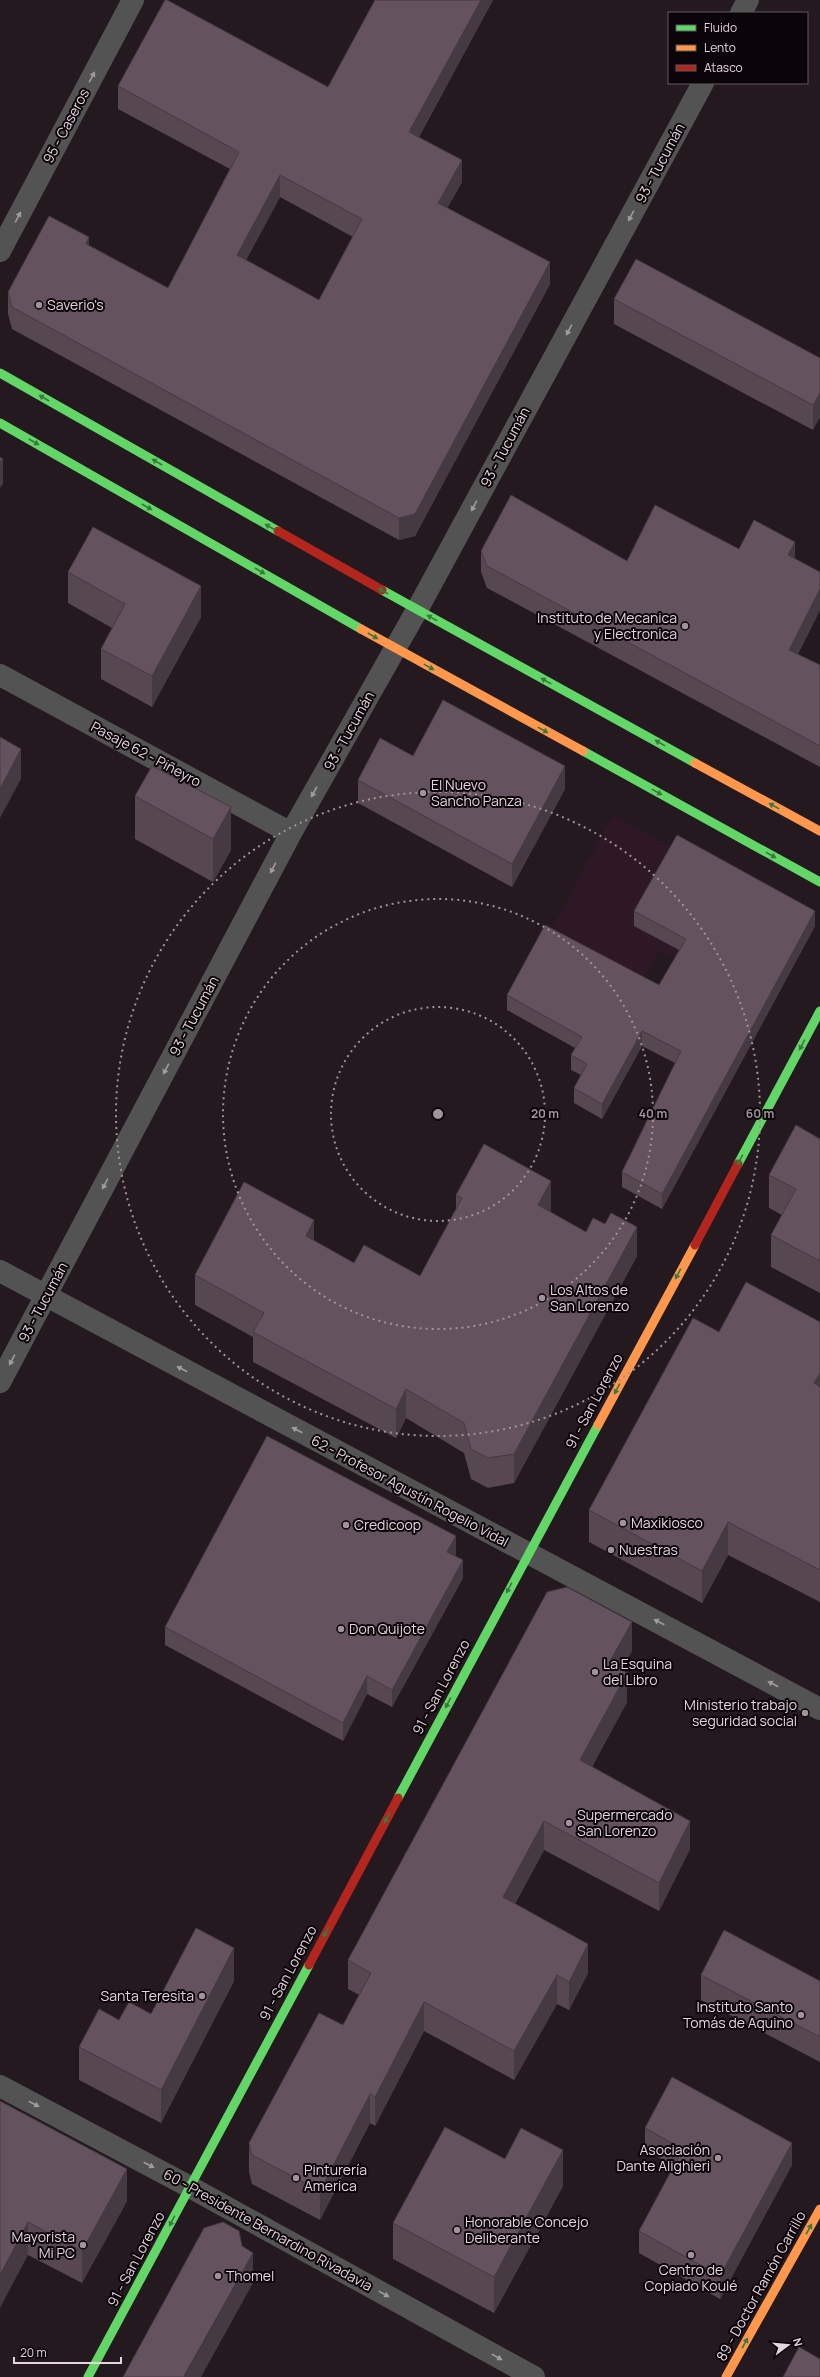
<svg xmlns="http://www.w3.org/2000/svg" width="820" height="2377" font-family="Manrope,sans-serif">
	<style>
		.built { fill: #2e1826 }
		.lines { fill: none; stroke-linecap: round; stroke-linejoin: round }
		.street { stroke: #525352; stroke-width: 22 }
		.fast { stroke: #63d668; stroke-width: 9 }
		.slow { stroke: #ff974d; stroke-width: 9 }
		.jam { stroke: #b3261e; stroke-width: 9 }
		.wall { fill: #564751; fill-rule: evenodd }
		.shaded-wall { fill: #463a42 }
		.building { fill: #64535e; stroke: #463a42; fill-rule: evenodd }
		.oneway { fill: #a29a9e }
		.oneway2 { fill: #3b783d }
		.ring { fill: none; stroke: #a0939a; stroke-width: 2; stroke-dasharray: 2 4 }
		.poi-dot { fill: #a0939a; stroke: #0b0408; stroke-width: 1.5 }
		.labels { text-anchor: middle; stroke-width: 4; stroke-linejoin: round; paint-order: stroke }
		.street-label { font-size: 14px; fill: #e3d5dd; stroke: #0b0408 }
		.poi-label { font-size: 14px; fill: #e3d5dd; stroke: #0b0408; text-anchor: start }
		.centre { fill: #a0939a; stroke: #0b0408; stroke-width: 2 }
		.ring-label { font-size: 12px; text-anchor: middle; font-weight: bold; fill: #a0939a; stroke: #0b0408; stroke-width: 4; stroke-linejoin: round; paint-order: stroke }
	</style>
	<rect width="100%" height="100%" fill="#23191f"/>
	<path class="built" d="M613,815L815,926L769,1011L659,950L599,1061L507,1010Z"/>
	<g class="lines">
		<path class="street" d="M741,13L748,0
			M0,251L133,0
			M0,675L291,833
			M0,1271L820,1709
			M0,1382L291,833L417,610L703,83
			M0,2086L190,2187L534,2377"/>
		<path class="fast" d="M0,373L278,531
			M0,423L361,629
			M382,590L695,763
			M583,751L820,882
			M738,1164L820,1011
			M398,1798L598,1425
			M88,2377L309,1965"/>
		<path class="slow" d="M361,629L583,751
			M695,763L820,831
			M598,1425L695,1245
			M726,2377L820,2209"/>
		<path class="jam" d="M278,531L382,590
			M695,1245L738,1164
			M309,1965L398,1798"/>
	</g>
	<path class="wall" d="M375,0H493L419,137L462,182L447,208L550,284L415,536L399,540L12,329L8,314V292L89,245L168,288L230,169L118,109V86L328,87ZM280,197L353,237L319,300L246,260Z
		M614,299L820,358L813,430L614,324Z
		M739,549L795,559L820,572V610L798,654L820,665V767L487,588L481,572V551L627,561Z
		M68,572L201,617L152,707L101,679V649L112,628L68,603Z
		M413,756L565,789L512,887L358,803V780Z
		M152,766L231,850L213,882L135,839V796Z
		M634,911L815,926L662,1209L622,1187V1172L675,1063L642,1046L602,1119L574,1103V1088L581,1075L571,1070V1055L575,1048L507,1010V995L659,985L679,950L634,926Z
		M820,1139V1293L771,1267V1235L782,1215L769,1208V1175Z
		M456,1195L551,1211L550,1212L586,1232L637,1256L514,1483L488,1488L471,1479L464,1453L406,1418L396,1438L253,1362V1337L195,1305V1275L314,1241L354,1263L420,1276L456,1209Z
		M820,1322V1602L728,1555L702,1603L589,1542V1510L719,1332Z
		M456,1554L455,1556L463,1578L392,1707L367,1694L343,1741L165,1645V1627Z
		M632,1651L621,1670L627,1702L592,1767L690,1849L659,1911L544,1850L515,1904L588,1973L569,2010L557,2004L514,2080L424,2031L375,2126L370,2123L320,2220L252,2184L249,2172V2143L343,2025L359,1995L348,1989V1960Z
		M701,1975L820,1981V2062L701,2000Z
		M234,1981L161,2123L79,2080V2047L119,2020L151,2014Z
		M0,2101L127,2201L82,2283L28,2255Z
		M645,2128L792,2165L720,2299L639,2253V2231L674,2166L645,2150Z
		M505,2159L563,2186L494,2313L393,2259V2223Z"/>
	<path class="shaded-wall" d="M481,0H493L409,154V132Z
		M462,160V182L438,225V203Z
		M280,175V197L237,277V255Z
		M89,237V259L86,244Z
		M550,262V284L415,536L399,540V518Z
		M820,393V418L813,430V405Z
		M3,459V484L0,488V463Z
		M795,542V563L788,555Z
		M201,586V617L152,707V676Z
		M820,589V610L789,671V650Z
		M21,749V779L0,818V789Z
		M565,766V789L512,887V864Z
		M231,807V850L213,882V839Z
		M815,911V926L662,1209V1194Z
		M642,1031V1046L602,1119V1104Z
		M551,1181V1211L538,1235V1205Z
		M314,1220V1250L306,1236Z
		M637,1227V1256L514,1483V1454Z
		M820,1373V1405L814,1383Z
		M406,1389V1418L396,1438V1409Z
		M728,1522V1555L702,1603V1571Z
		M456,1536V1554L447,1570V1552Z
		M463,1560V1578L392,1707V1690Z
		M632,1622V1651L609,1692V1663Z
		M627,1673V1702L580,1789V1760Z
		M367,1676V1694L343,1741V1723Z
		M544,1821V1850L503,1926V1897Z
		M690,1821V1849L659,1911V1883Z
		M588,1944V1973L569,2010V1982Z
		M234,1948V1981L161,2123V2090Z
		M557,1975V2004L514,2080V2051Z
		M424,2002V2031L375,2126V2097Z
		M370,2094V2123L320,2220V2191Z
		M792,2143V2165L720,2299V2276Z
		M563,2150V2186L494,2313V2277Z
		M127,2169V2201L82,2283V2251Z
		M28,2222V2255L0,2308V2275Z
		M253,2253V2283L201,2377H184Z"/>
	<path class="building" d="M165,0H167L328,87L375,0H481L409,132L462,160L438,203L550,262L415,514L399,518L12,307L8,292L49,216L89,237L86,244L168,288L239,152L118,86ZM280,175L362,219L319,300L237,255Z
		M636,259L820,358V393L813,405L614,299Z
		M0,457L3,459L0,463Z
		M511,495L627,561L655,505L739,549L754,520L795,542L788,555L820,572V589L789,650L820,665V746L487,566L481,551Z
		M93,527L201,586L152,676L101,649L125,604L68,572Z
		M443,700L565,766L512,864L358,780L380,738L413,756Z
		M0,737L21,749L0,789Z
		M152,766L231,807L213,839L135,796Z
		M677,835L815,911L662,1194L622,1172L681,1051L642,1031L602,1104L574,1088L587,1064L571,1055L582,1037L507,995L545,925L659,985L686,939L634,911Z
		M796,1125L820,1139V1261L771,1235L796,1189L769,1175Z
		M484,1144L551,1181L538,1205L586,1232L593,1218L605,1224L611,1213L637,1227L514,1454L488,1458L471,1449L464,1423L406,1389L396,1409L253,1332L264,1313L195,1275L244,1182L314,1220L306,1236L354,1263L364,1245L420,1276L462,1198L456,1195Z
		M746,1282L820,1322V1373L814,1383L820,1387V1570L728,1522L702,1571L589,1510L693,1318L719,1332Z
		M267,1436L456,1536L447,1552L463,1560L392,1690L367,1676L343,1723L165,1627Z
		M567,1587L632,1622L609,1663L627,1673L580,1760L690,1821L659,1883L544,1821L503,1897L588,1944L569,1982L557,1975L514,2051L424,2002L375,2097L370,2094L320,2191L252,2155L249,2143L319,2013L343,2025L371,1973L348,1960L547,1592Z
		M196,1928L234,1948L161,2090L79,2047L99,2009L119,2020L129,2002L151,2014Z
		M724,1930L820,1981V2037L701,1975Z
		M672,2077L792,2143L720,2276L639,2231L683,2149L645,2128Z
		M0,2101L127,2169L82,2251L28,2222L0,2275Z
		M445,2127L505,2159L521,2128L563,2150L494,2277L393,2223Z
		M223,2222L239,2231L242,2246L253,2253L184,2376L185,2377H123L204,2228Z
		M799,2347L820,2359V2377H783Z"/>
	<defs><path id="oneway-solid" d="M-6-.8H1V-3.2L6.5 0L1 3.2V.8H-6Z"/></defs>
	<g class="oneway">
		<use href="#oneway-solid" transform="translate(92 77) rotate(-62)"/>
		<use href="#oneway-solid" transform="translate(631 216) rotate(118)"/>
		<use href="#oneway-solid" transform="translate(18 217) rotate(-62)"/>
		<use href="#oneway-solid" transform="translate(569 330) rotate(118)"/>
		<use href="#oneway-solid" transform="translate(474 506) rotate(118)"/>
		<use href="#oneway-solid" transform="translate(314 792) rotate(119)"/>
		<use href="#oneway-solid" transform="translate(273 868) rotate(118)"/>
		<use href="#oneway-solid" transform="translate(166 1069) rotate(118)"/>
		<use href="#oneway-solid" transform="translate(105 1184) rotate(118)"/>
		<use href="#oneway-solid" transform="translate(12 1360) rotate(118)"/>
		<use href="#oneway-solid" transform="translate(182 1369) rotate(-152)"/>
		<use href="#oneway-solid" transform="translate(297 1430) rotate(-152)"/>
		<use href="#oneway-solid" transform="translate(659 1622) rotate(-152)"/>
		<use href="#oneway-solid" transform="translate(773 1684) rotate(-152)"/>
		<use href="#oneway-solid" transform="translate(34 2104) rotate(28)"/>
		<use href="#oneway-solid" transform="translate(149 2165) rotate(28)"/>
		<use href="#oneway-solid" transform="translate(384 2294) rotate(29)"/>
		<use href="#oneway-solid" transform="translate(497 2357) rotate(29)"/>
	</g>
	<g class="oneway2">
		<use href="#oneway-solid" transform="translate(44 398) rotate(-150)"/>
		<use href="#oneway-solid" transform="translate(34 442) rotate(30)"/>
		<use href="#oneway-solid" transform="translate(157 462) rotate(-150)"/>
		<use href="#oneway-solid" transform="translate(147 507) rotate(30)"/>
		<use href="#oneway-solid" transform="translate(270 527) rotate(-150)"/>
		<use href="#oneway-solid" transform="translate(260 571) rotate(30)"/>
		<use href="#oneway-solid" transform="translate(383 591) rotate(-150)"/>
		<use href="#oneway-solid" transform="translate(432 618) rotate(-151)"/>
		<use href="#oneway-solid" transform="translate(373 636) rotate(30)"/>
		<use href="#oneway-solid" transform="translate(429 667) rotate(29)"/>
		<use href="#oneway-solid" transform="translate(546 681) rotate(-151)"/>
		<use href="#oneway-solid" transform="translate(543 730) rotate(29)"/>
		<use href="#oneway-solid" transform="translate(660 743) rotate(-151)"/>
		<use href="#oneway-solid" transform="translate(657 792) rotate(29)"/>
		<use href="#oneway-solid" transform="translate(774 806) rotate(-151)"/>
		<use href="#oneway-solid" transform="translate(771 855) rotate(29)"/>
		<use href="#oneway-solid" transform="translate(802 1045) rotate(118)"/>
		<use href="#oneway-solid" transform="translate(740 1160) rotate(118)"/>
		<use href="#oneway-solid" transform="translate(678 1274) rotate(118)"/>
		<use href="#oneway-solid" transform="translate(617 1389) rotate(118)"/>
		<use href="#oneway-solid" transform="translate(509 1588) rotate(118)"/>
		<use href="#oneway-solid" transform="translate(448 1703) rotate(118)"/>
		<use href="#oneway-solid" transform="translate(387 1818) rotate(118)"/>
		<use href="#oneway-solid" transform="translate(326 1932) rotate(118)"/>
		<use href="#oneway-solid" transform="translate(172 2221) rotate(118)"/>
		<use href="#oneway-solid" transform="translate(809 2229) rotate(-61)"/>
		<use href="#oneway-solid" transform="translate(745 2343) rotate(-61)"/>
	</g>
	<g class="ring">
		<circle cx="438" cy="1114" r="107"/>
		<circle cx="438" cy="1114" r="215"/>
		<circle cx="438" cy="1114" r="322"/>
	</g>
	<g class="poi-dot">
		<circle cx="39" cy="305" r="4"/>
		<circle cx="685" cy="626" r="4"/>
		<circle cx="423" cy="793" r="4"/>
		<circle cx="542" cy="1298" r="4"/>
		<circle cx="623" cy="1523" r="4"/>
		<circle cx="346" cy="1525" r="4"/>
		<circle cx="611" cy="1550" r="4"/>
		<circle cx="341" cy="1629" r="4"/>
		<circle cx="595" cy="1672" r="4"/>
		<circle cx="805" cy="1713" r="4"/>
		<circle cx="569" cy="1823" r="4"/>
		<circle cx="202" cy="1996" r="4"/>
		<circle cx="801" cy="2015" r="4"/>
		<circle cx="718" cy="2158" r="4"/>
		<circle cx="296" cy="2178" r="4"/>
		<circle cx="457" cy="2230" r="4"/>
		<circle cx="83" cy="2245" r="4"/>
		<circle cx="691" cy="2255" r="4"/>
		<circle cx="218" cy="2276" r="4"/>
	</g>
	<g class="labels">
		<g class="street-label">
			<text transform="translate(66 126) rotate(-62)" y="5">95 - Caseros</text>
			<text transform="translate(660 163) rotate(-62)" y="5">93 - Tucumán</text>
			<text transform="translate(505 447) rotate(-62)" y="5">93 - Tucumán</text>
			<text transform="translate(349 731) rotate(-61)" y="5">93 - Tucumán</text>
			<text transform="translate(146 754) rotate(28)" y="5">Pasaje 62 - Piñeyro</text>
			<text transform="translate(194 1016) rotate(-62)" y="5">93 - Tucumán</text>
			<text transform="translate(43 1302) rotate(-62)" y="5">93 - Tucumán</text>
			<text transform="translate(594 1401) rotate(-62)" y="5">91 - San Lorenzo</text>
			<text transform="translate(410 1491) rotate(28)" y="5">62 - Profesor Agustín Rogelio Vidal</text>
			<text transform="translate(441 1687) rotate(-62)" y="5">91 - San Lorenzo</text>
			<text transform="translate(288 1973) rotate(-62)" y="5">91 - San Lorenzo</text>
			<text transform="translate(268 2230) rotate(29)" y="5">60 - Presidente Bernardino Rivadavia</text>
			<text transform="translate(136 2259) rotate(-62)" y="5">91 - San Lorenzo</text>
			<text transform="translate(761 2286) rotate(-61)" y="5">89 - Doctor Ramón Carrillo</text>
		</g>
		<g class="poi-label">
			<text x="47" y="310">Saverio's</text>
			<text x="677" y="623" text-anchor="end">Instituto de Mecanica<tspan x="677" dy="16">y Electronica</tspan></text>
			<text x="431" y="790">El Nuevo<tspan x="431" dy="16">Sancho Panza</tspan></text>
			<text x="550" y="1295">Los Altos de<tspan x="550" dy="16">San Lorenzo</tspan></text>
			<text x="631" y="1528">Maxikiosco</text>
			<text x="354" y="1530">Credicoop</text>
			<text x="619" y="1555">Nuestras</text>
			<text x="349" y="1634">Don Quijote</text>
			<text x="603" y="1669">La Esquina<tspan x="603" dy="16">del Libro</tspan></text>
			<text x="797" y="1710" text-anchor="end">Ministerio trabajo<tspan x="797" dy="16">seguridad social</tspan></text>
			<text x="577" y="1820">Supermercado<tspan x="577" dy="16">San Lorenzo</tspan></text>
			<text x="194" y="2001" text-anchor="end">Santa Teresita</text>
			<text x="793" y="2012" text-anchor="end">Instituto Santo<tspan x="793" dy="16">Tomás de Aquino</tspan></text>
			<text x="710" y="2155" text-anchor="end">Asociación<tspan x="710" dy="16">Dante Alighieri</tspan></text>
			<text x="304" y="2175">Pinturería<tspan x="304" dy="16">America</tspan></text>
			<text x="465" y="2227">Honorable Concejo<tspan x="465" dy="16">Deliberante</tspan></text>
			<text x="75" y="2242" text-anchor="end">Mayorista<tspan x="75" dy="16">Mi PC</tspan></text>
			<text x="691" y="2275" text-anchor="middle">Centro de<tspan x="691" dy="16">Copiado Koulé</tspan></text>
			<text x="226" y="2281">Thomel</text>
		</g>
	</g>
	<circle cx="438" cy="1114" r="6" class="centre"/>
	<g class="ring-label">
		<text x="545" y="1118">20 m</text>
		<text x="653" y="1118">40 m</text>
		<text x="760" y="1118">60 m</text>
	</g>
	<rect x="668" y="12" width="140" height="72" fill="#0b0408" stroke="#61585d"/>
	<rect x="676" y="25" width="20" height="6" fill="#63d668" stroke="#61585d"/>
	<text x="704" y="32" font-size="12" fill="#e3d5dd">Fluido</text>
	<rect x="676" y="45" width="20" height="6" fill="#ff974d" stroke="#61585d"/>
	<text x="704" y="52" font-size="12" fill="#e3d5dd">Lento</text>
	<rect x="676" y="65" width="20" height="6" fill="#b3261e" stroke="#61585d"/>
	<text x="704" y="72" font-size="12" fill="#e3d5dd">Atasco</text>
	<g transform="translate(788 2345) rotate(74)" stroke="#0b0408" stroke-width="3" paint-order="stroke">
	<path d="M0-3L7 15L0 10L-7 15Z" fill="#e3d5dd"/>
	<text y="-6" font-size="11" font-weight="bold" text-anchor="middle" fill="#e3d5dd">N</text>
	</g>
	<path d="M14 2357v6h107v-6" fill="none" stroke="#e3d5dd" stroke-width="2"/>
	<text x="20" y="2357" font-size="12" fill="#e3d5dd" stroke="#0b0408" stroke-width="3" paint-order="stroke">20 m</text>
</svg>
